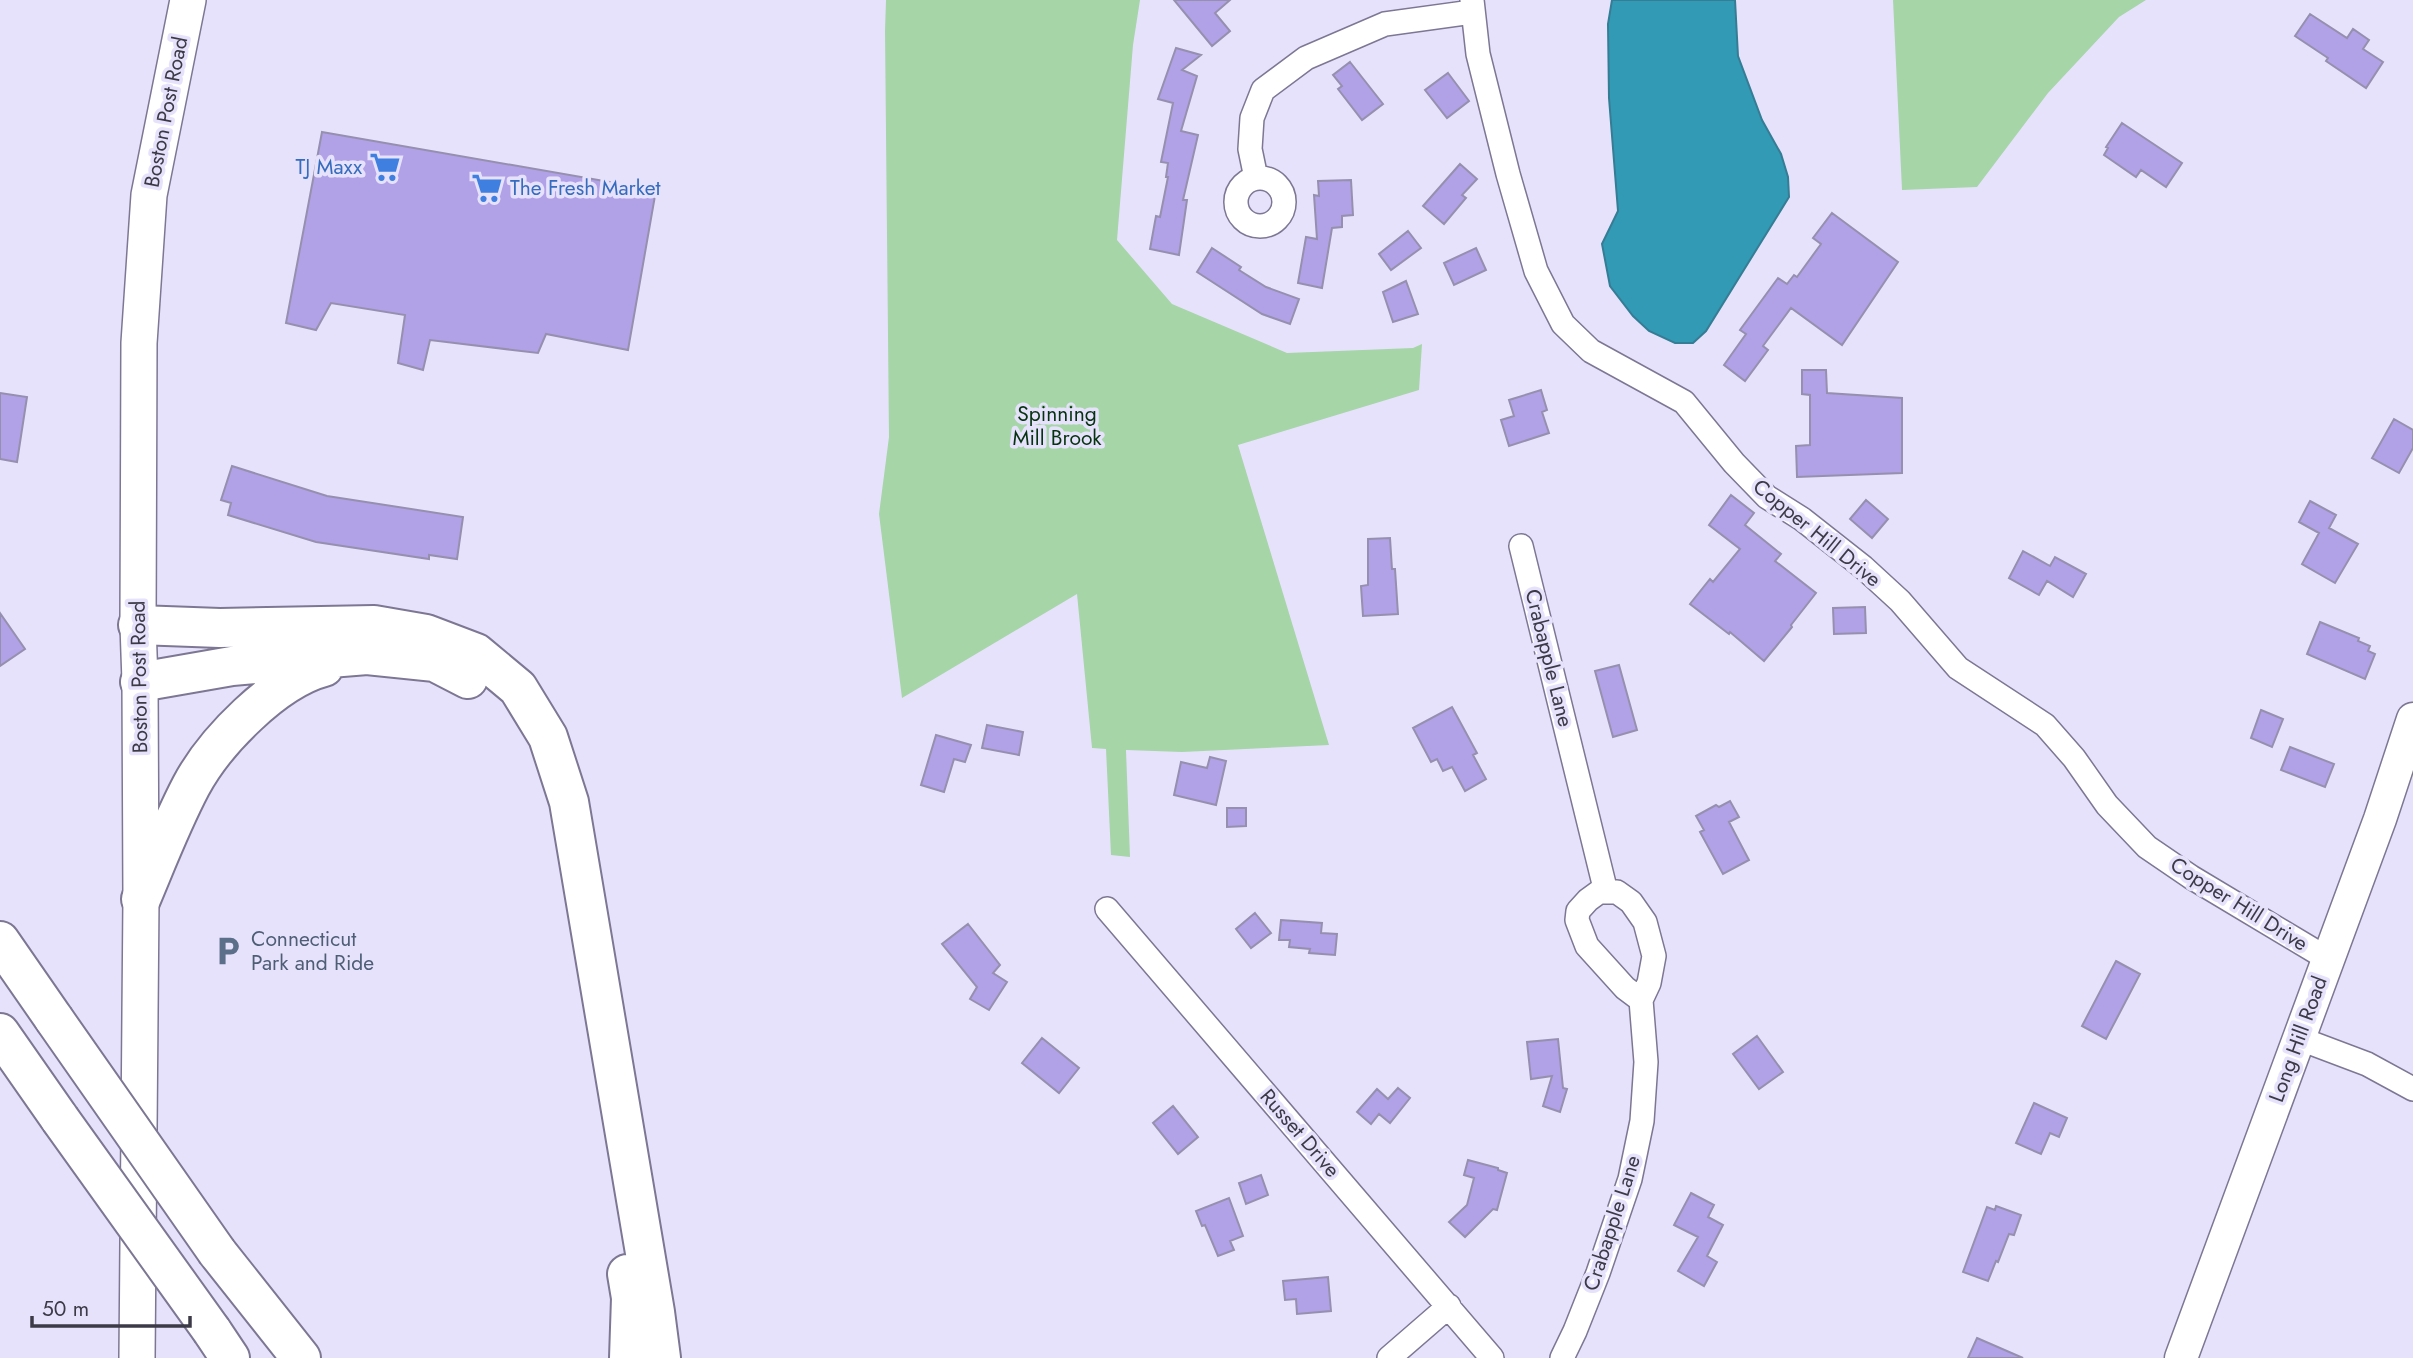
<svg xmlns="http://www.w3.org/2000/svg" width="2413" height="1358" font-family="Jost,sans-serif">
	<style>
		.green { fill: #a6d5a8 }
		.water { fill: #329ab5; stroke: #357d94; stroke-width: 2 }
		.building { fill: #b1a1e7; stroke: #9690ae; stroke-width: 2 }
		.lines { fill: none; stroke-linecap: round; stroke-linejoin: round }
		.street-casing { stroke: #7d7794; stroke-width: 26 }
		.secondary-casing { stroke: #7d7794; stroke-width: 35 }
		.primary-casing { stroke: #7d7794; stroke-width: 38 }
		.highway-casing { stroke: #7d7794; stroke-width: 42 }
		.street { stroke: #fff; stroke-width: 23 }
		.secondary { stroke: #fff; stroke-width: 32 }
		.primary { stroke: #fff; stroke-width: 35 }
		.highway { stroke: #fff; stroke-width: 38 }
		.highway-bridge-casing { stroke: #7d7794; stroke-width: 42; stroke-linecap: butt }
		.highway-bridge { stroke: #fff; stroke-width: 38 }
		.labels { text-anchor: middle; stroke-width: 7; stroke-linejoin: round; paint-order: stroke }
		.street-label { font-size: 21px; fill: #3d3a47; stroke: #e7e2fc }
		.shop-label { font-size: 21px; fill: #366cbe; stroke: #e7e2fc; text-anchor: end }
		.park-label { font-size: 21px; fill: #06330f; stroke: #e7e2fc }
		.service-label { font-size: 21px; fill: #4e5e75; stroke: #e7e2fc; text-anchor: start }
	</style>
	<rect width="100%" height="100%" fill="#e7e2fc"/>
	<path class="green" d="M886,0H1140L1133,45L1117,240L1172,304L1287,353L1413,348L1422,344L1419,390L1238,445L1329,745L1182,752L1126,750L1130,857L1111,855L1106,749L1092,748L1077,594L902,698L879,514L889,437L885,31Z
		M1893,0H2146L2119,17L2048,93L1977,187L1902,190Z"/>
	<path class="water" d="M1612,0H1735L1738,56L1762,120L1781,154L1788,177L1789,197L1706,331L1693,343H1675L1649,331L1633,316L1610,286L1602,244L1618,211L1609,98L1608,24Z"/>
	<path class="building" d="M1174,0H1230L1215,13L1230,31L1212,46Z
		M2310,14L2347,38L2353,29L2369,40L2363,49L2383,62L2366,88L2326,61L2328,58L2295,36Z
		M1176,48L1201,55L1182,70L1197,76L1181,131L1198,135L1183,200H1187L1179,255L1150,249L1156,216L1160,217L1168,177H1166L1168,163L1161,162L1173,103L1158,99Z
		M1350,62L1383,104L1362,120L1338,89L1342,86L1333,75Z
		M1448,73L1469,101L1447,118L1425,90Z
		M2122,123L2182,163L2166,187L2141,170L2136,177L2104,155L2108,148L2106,147Z
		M322,132L656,190L628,350L546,334L538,353L430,340L423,370L398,363L405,315L331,303L316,330L286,323Z
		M1460,164L1477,179L1462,195L1466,198L1444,224L1423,206Z
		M1351,180L1353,215L1342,216V227L1332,228L1322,288L1298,283L1306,237L1317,239L1314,195L1319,196L1318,181Z
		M1832,213L1898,262L1842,345L1791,308L1763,346L1768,350L1745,381L1724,365L1746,334L1740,330L1778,278L1787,284L1794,275L1797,277L1821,244L1813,238Z
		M1408,231L1421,248L1391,270L1379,254Z
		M1212,248L1241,267L1239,270L1266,287L1299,299L1290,324L1262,314L1197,272Z
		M1476,248L1486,270L1454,285L1444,263Z
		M1406,281L1418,314L1393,322L1383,292Z
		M1802,370H1826L1827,393L1902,398V473L1797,477L1796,446L1810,445V395L1802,394Z
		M1541,390L1547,410L1542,412L1549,433L1509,446L1501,420L1514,416L1509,400Z
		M0,393L27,397L17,462L0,459Z
		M2394,419L2413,430V448L2399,473L2372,458Z
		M232,466L327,496L463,517L457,559L429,555V559L316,542L228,515L231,503L221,500Z
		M1731,495L1754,513L1745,525L1781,554L1775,561L1816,593L1791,625L1792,627L1764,661L1730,632L1729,634L1690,604L1710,579L1713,582L1740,549L1709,525Z
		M1866,500L1888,519L1872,538L1850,519Z
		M2310,501L2336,515L2329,528L2358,544L2335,583L2302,564L2319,533L2299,522Z
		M1390,538L1392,569H1395L1398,614L1363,616L1361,586L1368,585V539Z
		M2023,551L2050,566L2055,557L2086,574L2073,597L2047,581L2039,595L2009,578Z
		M1865,607L1866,633L1834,634L1833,608Z
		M0,613L25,649L0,666Z
		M2320,622L2359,638L2358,641L2370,646L2368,651L2375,654L2365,679L2307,654Z
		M1619,665L1637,730L1613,737L1595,671Z
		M1452,707L1477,753L1473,755L1486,779L1465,791L1452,767L1443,771L1437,759L1431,762L1413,728Z
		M2261,710L2283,719L2272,747L2251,738Z
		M987,725L1023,732L1019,755L982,748Z
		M936,735L971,745L965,762L954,759L944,792L921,785Z
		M2290,747L2334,764L2325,787L2281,770Z
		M1210,757L1226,761L1216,805L1174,795L1181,762L1207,768Z
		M1730,801L1739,817L1729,822L1749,860L1723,874L1700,832L1704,830L1696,816L1716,805L1719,807Z
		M1227,808H1246V826L1227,827Z
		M1255,913L1271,933L1251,948L1236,929Z
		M1281,920L1322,923L1321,933L1337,934L1335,955L1309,953L1310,949L1289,947L1290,940H1279Z
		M968,924L1000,965L993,973L1007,982L989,1010L970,999L977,987L942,944Z
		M2116,961L2140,974L2106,1039L2082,1026Z
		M1757,1036L1783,1072L1759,1089L1733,1054Z
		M1042,1038L1079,1068L1059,1093L1022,1063Z
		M1558,1039L1563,1088L1567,1089L1560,1112L1543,1106L1552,1076L1531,1079L1527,1042Z
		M1398,1088L1410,1098L1390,1123L1379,1114L1371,1124L1357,1112L1377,1089L1388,1099Z
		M2034,1103L2067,1118L2059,1137L2050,1133L2041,1154L2016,1143Z
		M1173,1106L1198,1137L1178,1154L1153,1123Z
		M1468,1160L1498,1168V1170L1507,1173L1497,1210L1493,1209L1465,1237L1449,1222L1467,1205L1474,1178L1464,1175Z
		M1261,1175L1268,1195L1246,1204L1239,1183Z
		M1691,1193L1714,1205L1708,1217L1723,1225L1707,1256L1717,1262L1704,1286L1678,1271L1698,1237L1674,1225Z
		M1229,1198L1243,1236L1230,1241L1234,1250L1218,1256L1205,1225L1202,1226L1196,1211Z
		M1996,1206L2021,1215L2014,1235L2009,1234L1998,1262L1996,1261L1988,1281L1963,1272L1987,1207L1995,1210Z
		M1328,1277L1331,1311L1297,1314L1296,1299L1285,1300L1283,1281Z
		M1977,1338L2023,1358H1968Z"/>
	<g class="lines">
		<g class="street-casing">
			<path id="street" d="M1472,0L1478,54L1508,174L1536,271L1563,324L1591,351L1684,402L1734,463L1767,497L1802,519L1863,567L1900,601L1958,668L2045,725L2074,758L2107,805L2147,847L2191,877L2328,959
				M1256,178L1250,149L1252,118L1263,90L1306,58L1385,24L1472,12
				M1236 202a24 24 0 1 1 48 0a24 24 0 1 1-48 0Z
				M1521,546L1606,892
				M1107,909L1492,1358
				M2298,1038L2367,1064L2413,1089
				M1389,1358L1449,1306
				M1562,1358L1575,1331L1598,1273L1630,1179L1642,1121L1646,1062L1641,1000L1649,983L1654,956L1645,922L1631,902L1617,892H1599L1588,900L1578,911L1577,920L1587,946L1625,988L1641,1000"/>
		</g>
		<g class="secondary-casing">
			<path id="secondary" d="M2181,1358L2380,819L2413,719"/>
		</g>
		<g class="primary-casing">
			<path id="primary" d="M137,1358L141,899L140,682L138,625L139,343L149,195L188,0"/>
		</g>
		<g class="highway-casing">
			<path id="highway" d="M138,625L220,628L374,625L426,634L476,653L518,688L548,737L569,802L655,1312L661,1358
				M140,682L232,666L367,655L435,662L468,679
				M141,899C157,861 172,822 191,786C215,741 275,680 324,667
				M0,941L54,1019
				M0,1033L60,1119
				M217,1252L301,1358
				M627,1274L631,1298L629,1358
				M212,1331L230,1358"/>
		</g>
		<use href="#street" class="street"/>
		<use href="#secondary" class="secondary"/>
		<use href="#primary" class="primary"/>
		<use href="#highway" class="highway"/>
		<g class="highway-bridge-casing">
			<path id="highway-bridge" d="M54,1019L217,1252
				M60,1119L212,1331"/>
		</g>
		<use href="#highway-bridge" class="highway-bridge"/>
	</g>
	<defs>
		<g id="supermarket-bare" transform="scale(2.415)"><path d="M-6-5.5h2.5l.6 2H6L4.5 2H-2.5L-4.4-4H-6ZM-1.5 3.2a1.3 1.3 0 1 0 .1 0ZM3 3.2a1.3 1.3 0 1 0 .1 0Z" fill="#3f7fe0" stroke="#e7e2fc" stroke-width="2.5" paint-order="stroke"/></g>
		<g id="parking-bare" transform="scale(2.415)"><path d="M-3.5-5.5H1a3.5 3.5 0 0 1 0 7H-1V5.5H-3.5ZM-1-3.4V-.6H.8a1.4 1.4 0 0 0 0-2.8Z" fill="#5c6f8a" stroke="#e7e2fc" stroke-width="2.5" paint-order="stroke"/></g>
	</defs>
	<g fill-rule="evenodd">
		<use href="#supermarket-bare" x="385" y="167"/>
		<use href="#supermarket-bare" x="487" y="188"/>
		<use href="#parking-bare" x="228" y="951"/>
	</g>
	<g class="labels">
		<g class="street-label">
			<text transform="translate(166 112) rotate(-79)" y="7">Boston Post Road</text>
			<text transform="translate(1817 533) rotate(39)" y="7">Copper Hill Drive</text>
			<text transform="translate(1549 658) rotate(76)" y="7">Crabapple Lane</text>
			<text transform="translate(139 677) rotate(-91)" y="7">Boston Post Road</text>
			<text transform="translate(2239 904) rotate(32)" y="7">Copper Hill Drive</text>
			<text transform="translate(2298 1039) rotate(-70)" y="7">Long Hill Road</text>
			<text transform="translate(1300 1133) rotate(49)" y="7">Russet Drive</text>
			<text transform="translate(1612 1223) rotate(-72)" y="7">Crabapple Lane</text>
		</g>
		<g class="shop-label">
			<text x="362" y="174">TJ Maxx</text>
			<text x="510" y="195" text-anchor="start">The Fresh Market</text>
		</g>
		<g class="park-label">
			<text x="1057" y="421">Spinning<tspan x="1057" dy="24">Mill Brook</tspan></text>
		</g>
		<g class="service-label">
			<text x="251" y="946">Connecticut<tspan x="251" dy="24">Park and Ride</tspan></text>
		</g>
	</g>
	<path d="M32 1316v10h158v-10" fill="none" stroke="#3d3a47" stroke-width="3.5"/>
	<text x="42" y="1316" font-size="21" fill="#3d3a47" stroke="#e7e2fc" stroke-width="5" paint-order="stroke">50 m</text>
</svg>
